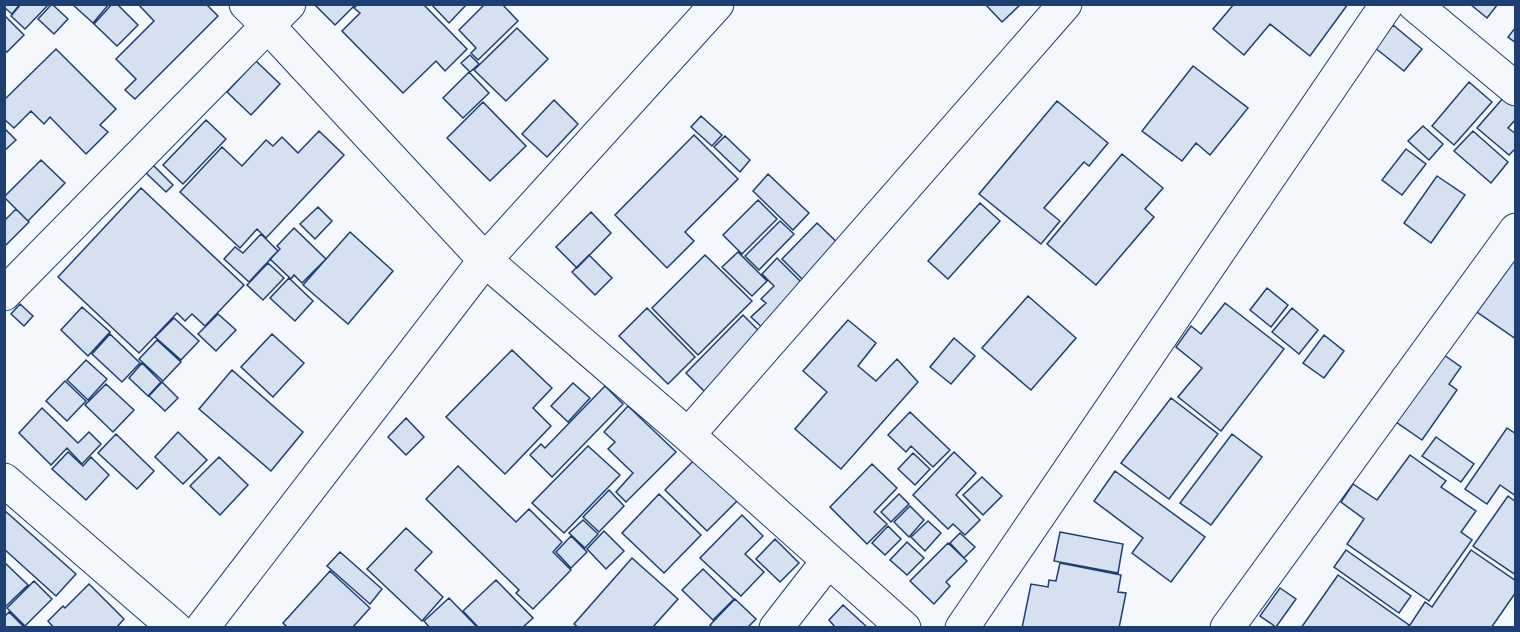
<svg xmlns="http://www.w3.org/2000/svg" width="1520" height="632" font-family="Quicksand,sans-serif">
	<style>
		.building { fill: #d5e0f0; stroke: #1d3f73; stroke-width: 1.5 }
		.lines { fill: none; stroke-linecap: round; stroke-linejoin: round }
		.minor-casing { stroke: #1d3f73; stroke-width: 35 }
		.minor { stroke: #f4f7fb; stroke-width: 33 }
	</style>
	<rect width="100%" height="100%" fill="#f4f7fb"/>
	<path class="building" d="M4,4H20L12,14L4,7Z
		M21,4H49L25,29L11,16Z
		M52,4L68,19L54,34L38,19Z
		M72,4H109L93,23Z
		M112,4H117L138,25L117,46L94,24Z
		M138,4H206L218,16L135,99L125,90L136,79L116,59L154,21Z
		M314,4H356L335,25Z
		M358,4H423L467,49L445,71L436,61L403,93L342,31L360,13L354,8Z
		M431,4H467L449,23Z
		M485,4H502L518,21L478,60L471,53L476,48L459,30Z
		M985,4H1021L1002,22Z
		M1234,4H1348L1310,56L1270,24L1244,55L1213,29Z
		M1470,4H1498L1487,18Z
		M4,15L24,35L7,52L4,50Z
		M1393,25L1422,49L1404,71L1374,47Z
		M1516,27V43L1508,37Z
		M517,28L548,59L506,101L474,70Z
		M56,49L116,109L100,125L108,132L86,154L50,117L44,124L31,111L14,128L4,119V100Z
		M470,55L479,64L470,72L461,63Z
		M256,61L280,84L251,115L227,92Z
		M1193,66L1248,108L1210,155L1196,143L1182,161L1142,131Z
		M469,72L489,93L463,118L443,98Z
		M1469,82L1492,102L1454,145L1432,126Z
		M1504,97L1516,106V119L1508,128L1516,134V148L1509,155L1477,128Z
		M554,100L578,124L547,157L522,134Z
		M1057,101L1108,143L1089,166L1084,162L1044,208L1060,221L1041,244L979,194Z
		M483,102L526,146L490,181L447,138Z
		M701,116L722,135L712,146L691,127Z
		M206,120L226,139L183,184L163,165Z
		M1423,126L1443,144L1429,160L1408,141Z
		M4,128L16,140L4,151Z
		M319,131L344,155L266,238L257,229L240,248L180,192L222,147L242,166L266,140L273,146L282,137L298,153Z
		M1473,131L1508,162L1491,183L1454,151Z
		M694,135L738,179L685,232L694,241L667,268L615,215Z
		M725,136L750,160L740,172L714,147Z
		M1406,149L1426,164L1402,195L1382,180Z
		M1122,154L1163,188L1145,209L1154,217L1096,285L1047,244Z
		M41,160L65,183L28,221L4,197Z
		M153,165L173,185L166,192L146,173Z
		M768,174L809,213L793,230L753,191Z
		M1437,176L1465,195L1431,243L1404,223Z
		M141,188L244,285L205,326L192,314L185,321L177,313L139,353L58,277Z
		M758,200L777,219L742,254L723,235Z
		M980,203L1000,221L948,279L928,261Z
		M318,207L332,221L315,239L300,224Z
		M16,209L29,222L6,245L4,243V221Z
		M591,212L611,233L577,268L556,247Z
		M780,221L794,234L759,270L745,256Z
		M817,223L845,250L809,286L782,259Z
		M294,228L326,259L302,283L294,275L291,279L270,259L280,249L277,246Z
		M350,232L393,271L348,324L303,285Z
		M261,234L278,251L249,282L224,259L235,247L243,253Z
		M738,252L767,281L752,296L722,267Z
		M589,255L612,278L595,295L572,272Z
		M705,255L752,301L698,355L652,308Z
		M777,258L810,291L768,333L751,317L766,303L761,299L774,286L762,274Z
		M1516,258V339L1477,312Z
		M268,263L284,278L263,300L247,285Z
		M289,278L313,301L295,321L270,298Z
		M1267,288L1288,305L1271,327L1250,310Z
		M1028,296L1076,338L1031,390L982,348Z
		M1225,303L1284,349L1221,431L1178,397L1202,368L1176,347L1191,326L1201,334Z
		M20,304L33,316L24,326L11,314Z
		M82,307L110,332L88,356L61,330Z
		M647,308L695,357L668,384L619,336Z
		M1292,308L1318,330L1299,354L1272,332Z
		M218,314L236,330L216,351L198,334Z
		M743,315L768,340L711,398L686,373Z
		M174,318L199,341L181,360L155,337Z
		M848,320L876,343L858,366L876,381L897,359L918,382L841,469L795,429L827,392L803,371Z
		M110,334L140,363L122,382L92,354Z
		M272,334L304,363L273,397L241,367Z
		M1324,335L1344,351L1324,378L1303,363Z
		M954,338L975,356L951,384L930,367Z
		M157,340L181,362L163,381L139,359Z
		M512,350L552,388L533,408L551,426L505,474L446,417Z
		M1444,355L1461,367L1449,384L1457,390L1422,440L1396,422Z
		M86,360L107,379L88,400L67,380Z
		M142,363L161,382L148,396L129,378Z
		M232,370L303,432L271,471L199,409Z
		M65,381L86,401L67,421L46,401Z
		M162,382L178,398L165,411L149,396Z
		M573,383L590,398L568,422L551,406Z
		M106,384L134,410L113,432L85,405Z
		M605,386L623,404L552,477L530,455L541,444L545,448Z
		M1171,398L1218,434L1169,499L1121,463Z
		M628,406L676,452L626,502L616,492L633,473L608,449L615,442L604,432Z
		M42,408L78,443L89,432L101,444L82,464L67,448L51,465L19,433Z
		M910,412L950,450L933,467L911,446L906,452L888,435Z
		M406,418L424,437L406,455L388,437Z
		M1507,428L1516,434V496L1500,485L1487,504L1465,489Z
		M178,432L207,460L183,484L155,457Z
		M116,434L154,471L137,489L98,453Z
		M1232,434L1262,457L1211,525L1180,503Z
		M1436,437L1474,464L1461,482L1422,456Z
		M588,446L620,475L564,533L532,503Z
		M68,452L83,466L91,457L109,475L86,500L52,469Z
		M954,452L976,473L956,495L980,520L965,535L953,524L948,529L913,495Z
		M913,453L930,469L915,485L898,469Z
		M1410,455L1446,481L1441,487L1476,511L1461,532L1472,540L1429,601L1347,544L1364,519L1341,502L1353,484L1377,500Z
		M219,457L248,485L220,515L190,486Z
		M697,457L740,498L707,531L665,490Z
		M872,464L897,488L874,512L887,524L867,544L830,507Z
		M458,466L516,522L529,509L562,542L553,552L571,570L533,609L516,593L519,590L426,499Z
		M1115,471L1205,537L1171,582L1132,553L1143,538L1094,501Z
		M982,477L1002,496L983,515L963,495Z
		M609,490L624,506L599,532L583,517Z
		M659,494L701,535L664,573L622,533Z
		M899,494L909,504L891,522L881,512Z
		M1508,496L1516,502V575L1473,546Z
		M910,506L924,520L909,537L894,522Z
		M4,510L76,574L56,596L4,549Z
		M742,515L763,536L745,554L764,572L741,596L700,558Z
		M583,520L598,534L585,548L569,533Z
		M928,521L941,533L925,551L911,537Z
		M888,526L901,539L885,555L872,543Z
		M406,528L432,552L415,570L443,597L422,621L367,569Z
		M604,531L624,551L606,569L587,549Z
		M1060,532L1123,544L1118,573L1054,561Z
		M960,533L975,547L964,558L950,543Z
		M571,536L587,552L571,568L556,552Z
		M775,539L799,563L780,582L756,559Z
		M907,542L924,558L907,575L890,560Z
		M948,543L967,561L946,582L950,586L934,604L910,581Z
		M1346,550L1411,596L1399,613L1334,567Z
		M1471,550L1516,581V592L1491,628H1408L1425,602L1432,607Z
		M340,552L382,589L370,604L327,566Z
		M632,558L678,599L652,628H579L574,624Z
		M4,562L28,585L4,608Z
		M1060,563L1121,575L1118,592L1126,593L1119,628H1022L1031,584L1048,587L1049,580L1056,581Z
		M703,569L734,599L713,620L682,590Z
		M330,571L370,608L352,628H288L283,623Z
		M1338,575L1409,625L1407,628H1301Z
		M496,580L533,618L522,628H479L463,611Z
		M34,581L52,599L25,626L7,608Z
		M89,584L124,619L116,628H54L48,621L63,606L65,608Z
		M1280,588L1296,599L1276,627L1260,616Z
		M449,598L478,628H430L424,621Z
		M735,599L756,619L747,628H713L710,625Z
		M843,605L867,627L836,628L829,620Z
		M9,612L24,627V628H4V617Z"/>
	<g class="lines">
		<g class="minor-casing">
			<path id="minor" d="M246,4L269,27L485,260L688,435L904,628
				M1414,4L1516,89
				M4,294L289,4
				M688,435L1065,4
				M4,480L175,628
				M202,628L485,260L717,4
				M776,628L828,561
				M962,628L1387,4
				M1227,628L1516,230"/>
		</g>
		<use href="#minor" class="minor"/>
	</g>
	<rect width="1520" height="632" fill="none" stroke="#1d3f73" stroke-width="12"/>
</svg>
